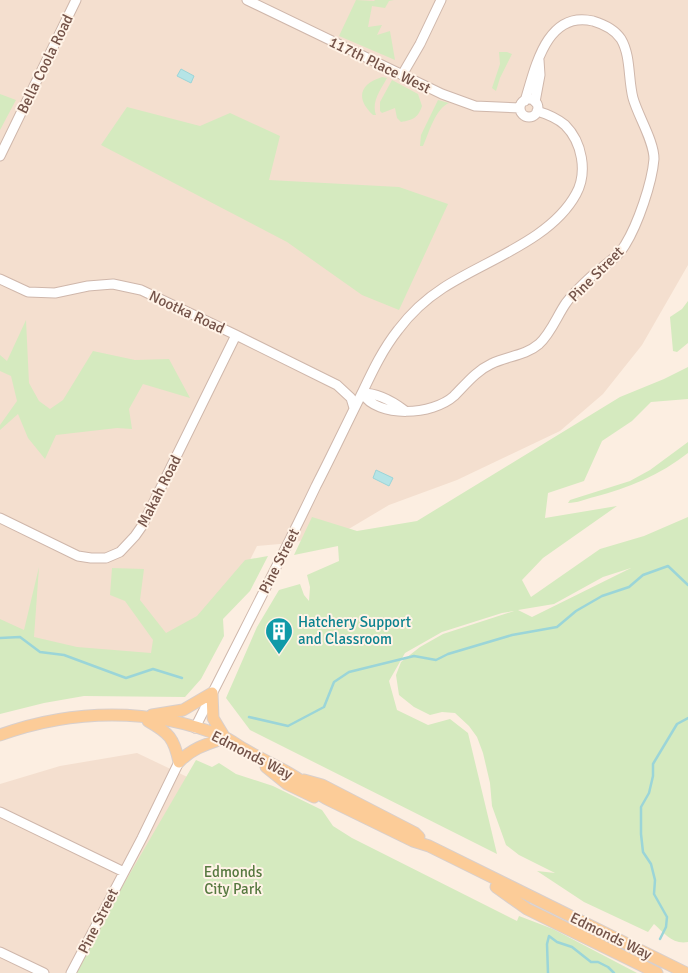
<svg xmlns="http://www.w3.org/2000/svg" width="688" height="973" font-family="Signika,sans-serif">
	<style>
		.residential { fill: #f4dfcf }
		.green { fill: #d5eabf; fill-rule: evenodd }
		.water { fill: #b5e4e6; stroke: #9bd5d8 }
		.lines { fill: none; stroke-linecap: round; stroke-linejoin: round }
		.stream { stroke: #9bd5d8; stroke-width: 2.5 }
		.minor-casing { stroke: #cfb7ab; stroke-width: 11 }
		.major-casing { stroke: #d8cfcc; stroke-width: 13 }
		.minor { stroke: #fff; stroke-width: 9 }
		.major { stroke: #fccc98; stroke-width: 11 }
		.labels { text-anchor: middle; stroke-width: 4; stroke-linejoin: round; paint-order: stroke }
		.street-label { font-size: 15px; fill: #735248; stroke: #fff3e7 }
		.culture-label { font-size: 15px; fill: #0d838f; stroke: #fff3e7; text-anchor: start }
		.park-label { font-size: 15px; fill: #577940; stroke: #fff3e7 }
	</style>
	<rect width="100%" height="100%" fill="#fceee1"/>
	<path class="residential" d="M0,0H688V265L642,345L603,394L560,431L457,480L389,505L347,530L291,543L257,546L205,649L0,711Z
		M137,753L586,967L587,973H0V784L60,766Z"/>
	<path class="green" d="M356,0L374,1L375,0H394L389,1L385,8L372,6L368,27L382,25L377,35L390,31L395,60L339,36Z
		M499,52H507L512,54L500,78L496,91L492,88L500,64Z
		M382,77L387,78C381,89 371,102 376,115H373C355,98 360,84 382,77Z
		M392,80L418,94L422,106C418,118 413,120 401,122L397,118L395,108L382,113L380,111V102Z
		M0,94L16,100L0,130Z
		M438,100L449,103C435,109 429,133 423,146H420L421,135Z
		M127,107L200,126L230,113L280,136L269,180L399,187L448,204L399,310L362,295L287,242L101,145Z
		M688,301V343L677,352L673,351L670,317L682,309Z
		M26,320L29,383L39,401L50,409L63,400L93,351L135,360L169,359L190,398L143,384L129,409L132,429L117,428L56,435L45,459L28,438L18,414L0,430V425L17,401L11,376L0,371V355L7,361Z
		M688,367V399L651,402L632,421L602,441L584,481L548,493L545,518L617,506L543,558L522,580L531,597L600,549L644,536L688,517V942C673,945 664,933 654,924L648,932L584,902L537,871L555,873L519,855L506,845L492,806L490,783L483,753L477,737L469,726L455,713L442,712L430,715L414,707L399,695L396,675L401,662L420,647L443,634L514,611L502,613L442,632L405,653L389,681L397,710L428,725L450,719L468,733L497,854L250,730L226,698L257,627L279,590L300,584L304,595L309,601L310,587L307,575L339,561L338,546L294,555L312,517L357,531L417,521L620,397L664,379ZM631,568L532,617L518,610L554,604L603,577Z
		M688,442V453C660,475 628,488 594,497C586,499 577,503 568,503L570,500L630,481L650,470Z
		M268,556L250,591L223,619L224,636L201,679L185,697L84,696L44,703L0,714V619L24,630L39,567L34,637L77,647L151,653L153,640L125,601L110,595L112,568L144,569L140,600L166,633L197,616L245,560Z
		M196,760L212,767L219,763L236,774L273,786L322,810L333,826L352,838L517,921L519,916L553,929L637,973H72Z"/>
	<path class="water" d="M181,69L194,76L191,83L177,76Z
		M376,470L393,478L389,486L373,478Z"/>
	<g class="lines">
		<path class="stream" d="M0,638L20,637L40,652L64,655L126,678L153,669L182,678
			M249,717L288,726L324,707L334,682L349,672L414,656L436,660L448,654L512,635L557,627L576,611L602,596L629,587L643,575L668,566L688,585
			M660,939L666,927L667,917L654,894L655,880L651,864L643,852L641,834V807L649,793L653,776V764L677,724L688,718
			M548,973L547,944L549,936L557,942L572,947L591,962H598L608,967L614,973"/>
		<g class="minor-casing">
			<path id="minor" d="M247,0L442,94L475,106L520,108
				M402,75L420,44L441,0
				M520 108a9 9 0 1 1 18 0a9 9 0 1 1-18 0Z
				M535,102L540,75L539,60
				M0,156L76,0
				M0,279L28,292L55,293L88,286L113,284L141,290L236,335L337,385L351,398L354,408
				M362,393C378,419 433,415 454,396C466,384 476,371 491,364C507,356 525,356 539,344C551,333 557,316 566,303C574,292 585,282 595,273C606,264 618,257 625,245C638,224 652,183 654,159C654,141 638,116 633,98C628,79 631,56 621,39C615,30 603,24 593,21C546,10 535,69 525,101
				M362,393C377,393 392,401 404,410
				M0,518L78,556L91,558H106L120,552L135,536L142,526L236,335
				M195,728C235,647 277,568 316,486C332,455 347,423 363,391C373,370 383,349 398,330C410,314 426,299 443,288C486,260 551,240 576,194C588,172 582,142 565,125C557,118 547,114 537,111
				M0,812L124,872
				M0,952L44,973
				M71,973L142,838L179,762"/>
		</g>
		<g class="major-casing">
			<path id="major" d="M212,693L213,718L225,738
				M152,715L183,710L212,693
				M148,721C169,733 174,738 179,762
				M0,735C72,709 152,707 224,737C231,740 237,745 244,749C261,759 280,767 297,778C308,785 317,794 329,800L413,841L429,846L686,973
				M179,762C192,748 207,744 225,738
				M266,767L287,784L314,797
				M304,780L322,785L415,833L419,837
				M496,887L527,909L657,973"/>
		</g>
		<use href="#minor" class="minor"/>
		<use href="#major" class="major"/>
	</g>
	<defs>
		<g id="building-pin" transform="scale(1.4375)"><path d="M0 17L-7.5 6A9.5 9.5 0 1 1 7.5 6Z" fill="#0f9aa8" stroke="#fff3e7"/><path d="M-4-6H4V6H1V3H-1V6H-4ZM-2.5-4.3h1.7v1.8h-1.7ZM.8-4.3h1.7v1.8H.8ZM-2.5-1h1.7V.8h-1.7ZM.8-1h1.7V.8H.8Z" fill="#fff"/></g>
	</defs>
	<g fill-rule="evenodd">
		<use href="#building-pin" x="279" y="631"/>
	</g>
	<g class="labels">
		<g class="street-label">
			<text transform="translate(45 64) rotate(-64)" y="5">Bella Coola Road</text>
			<text transform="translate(380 65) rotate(26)" y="5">117th Place West</text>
			<text transform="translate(596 274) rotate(-45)" y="5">Pine Street</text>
			<text transform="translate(187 312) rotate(25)" y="5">Nootka Road</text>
			<text transform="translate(159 491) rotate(-63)" y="5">Makah Road</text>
			<text transform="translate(279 561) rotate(-63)" y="5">Pine Street</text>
			<text transform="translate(252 755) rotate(27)" y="5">Edmonds Way</text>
			<text transform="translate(98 921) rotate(-63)" y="5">Pine Street</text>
			<text transform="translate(611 936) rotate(26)" y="5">Edmonds Way</text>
		</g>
		<g class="culture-label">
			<text x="298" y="627">Hatchery Support<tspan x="298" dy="17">and Classroom</tspan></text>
		</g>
		<g class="park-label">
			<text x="233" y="877">Edmonds<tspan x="233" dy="17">City Park</tspan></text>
		</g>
	</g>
</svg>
